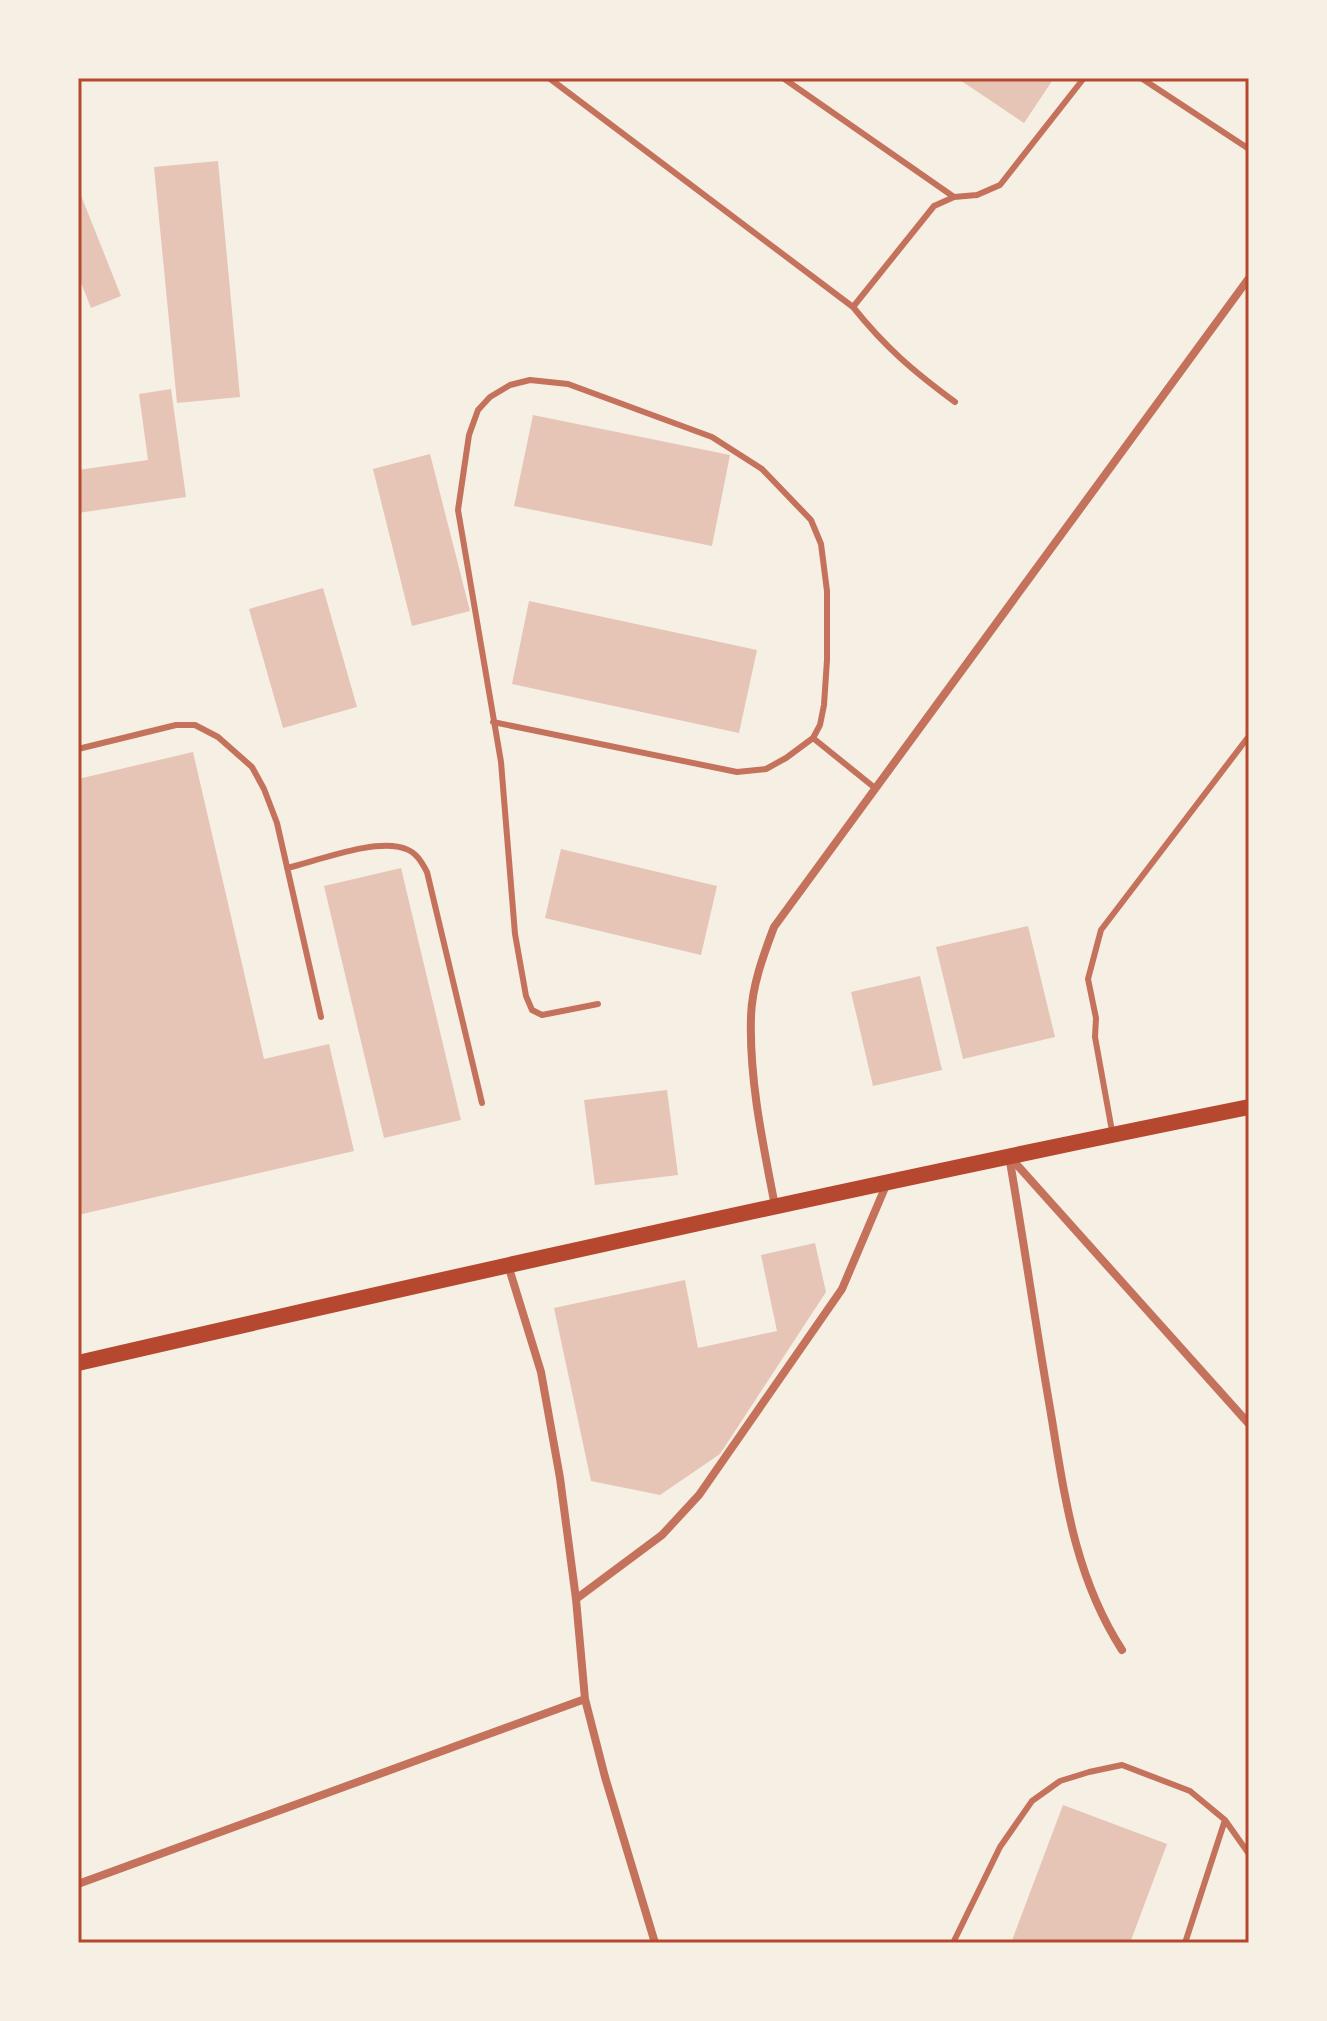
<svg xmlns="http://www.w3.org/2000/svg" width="1327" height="2021" font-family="'Noto Sans',sans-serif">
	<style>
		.building { fill: #e6c5b7 }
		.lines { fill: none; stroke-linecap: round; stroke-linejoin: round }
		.service { stroke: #c5725c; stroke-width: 6 }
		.minor { stroke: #c5725c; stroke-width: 8 }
		.secondary { stroke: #b5482f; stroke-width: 16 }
		.neatline { fill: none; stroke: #b5482f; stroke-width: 3 }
	</style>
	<rect width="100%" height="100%" fill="#f6efe4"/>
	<path class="building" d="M957,78H1054L1024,123Z
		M218,161L240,397L177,403L154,167Z
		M78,188L121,296L91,308L78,275Z
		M171,389L186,497L78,513V470L148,460L139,394Z
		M533,415L730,455L712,546L514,506Z
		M430,454L470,611L412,626L373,469Z
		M323,588L357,707L283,728L249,609Z
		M529,601L757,650L739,733L512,684Z
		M193,752L264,1059L329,1044L354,1151L78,1215V779Z
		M561,849L717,886L701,955L545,918Z
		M401,868L461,1120L384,1138L324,886Z
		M1028,926L1055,1037L963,1059L936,947Z
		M920,976L942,1070L873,1086L851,992Z
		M667,1090L678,1175L595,1185L584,1100Z
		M815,1243L826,1292L720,1454L660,1495L591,1481L554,1308L685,1280L698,1348L777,1331L761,1255Z
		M1063,1805L1167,1844L1130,1943H1011Z"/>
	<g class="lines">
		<path class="service" d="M549,78L853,307C886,348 913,371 955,402
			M783,78L954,197
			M1141,78L1249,149
			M853,307L934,206L954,197L977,195L1000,185L1084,78
			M493,722L737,772L766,769L786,758L813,738L820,725L824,705L827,660V591L821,544L811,520L762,469L712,437L568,384L530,380L510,385L490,397L478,410L469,435L458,510L501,762L515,934L526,996L532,1010L542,1015L598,1004
			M813,738L875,788
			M78,749L176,725H195L218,737L252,767L264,789L277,823L321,1017
			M287,868C317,861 378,837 406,849C417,853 422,863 427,872L482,1103
			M1112,1131L1095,1037L1096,1018L1088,979L1101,930L1249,736
			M953,1943L1000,1847L1032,1801L1060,1781L1089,1772L1122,1765L1190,1791L1225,1820L1249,1854
			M1185,1943L1225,1820"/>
		<path class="minor" d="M1009,1156C1024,1242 1036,1328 1051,1414C1065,1499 1075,1577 1122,1650
			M1010,1157L1249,1424
			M775,1206C763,1144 749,1080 751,1016C752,986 763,956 774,927L1249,278
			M508,1265L541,1372L560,1478L576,1599L585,1699L605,1777L655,1943
			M576,1599L662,1535L699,1495L842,1289L887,1183
			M78,1884L585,1699"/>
		<path class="secondary" d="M78,1363C468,1273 857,1186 1249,1107"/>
	</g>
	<rect width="1327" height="2021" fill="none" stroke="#f6efe4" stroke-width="160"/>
	<rect x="80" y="80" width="1167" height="1861" class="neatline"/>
</svg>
